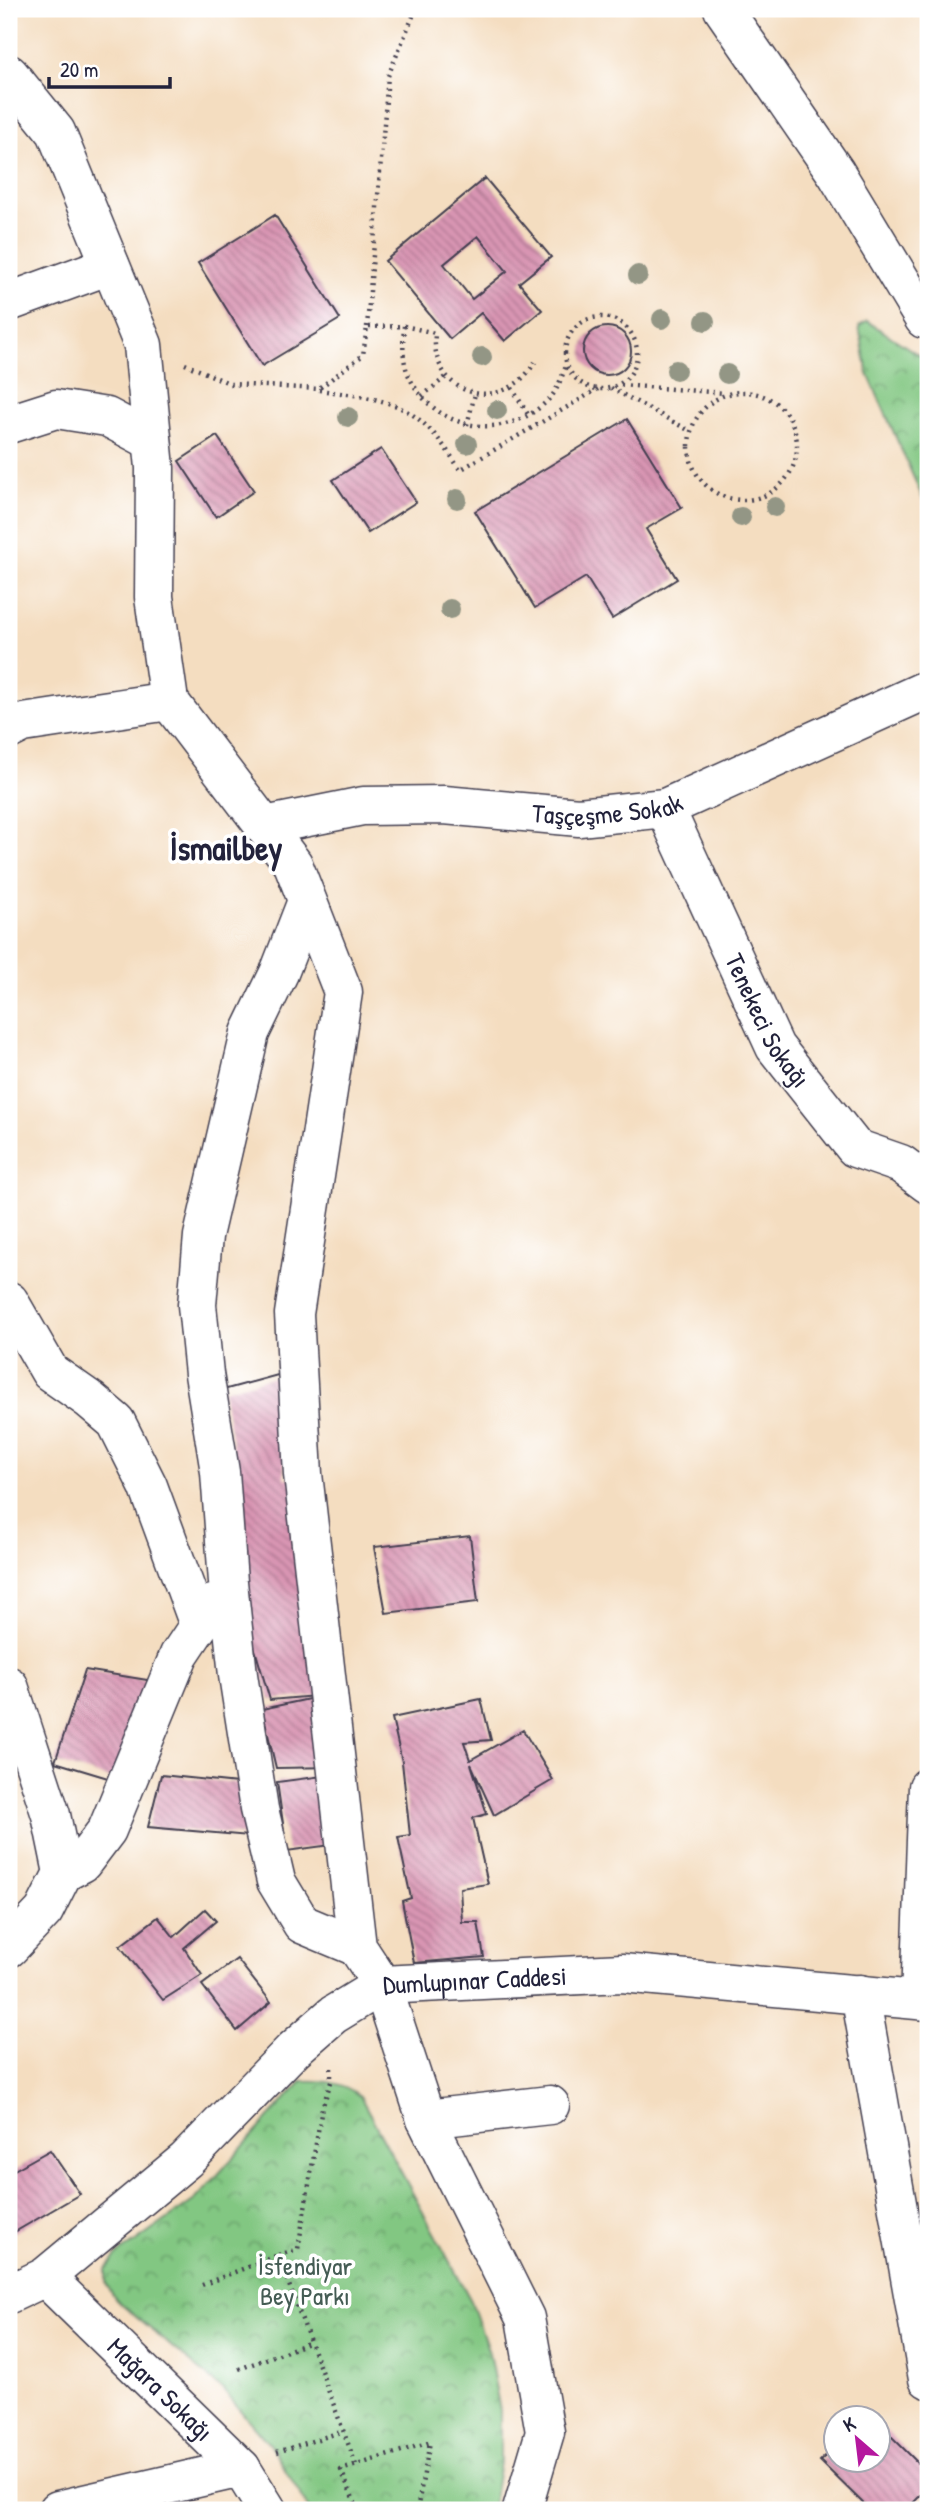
<svg xmlns="http://www.w3.org/2000/svg" width="937" height="2519" font-family="'Patrick Hand',sans-serif">
	<style>
		.park { fill: url(#park-crowns); stroke: #52745e; stroke-width: 2 }
		.building { fill: url(#building-back-hatch); fill-rule: evenodd }
		.lines { fill: none; stroke-linecap: round; stroke-linejoin: round }
		.street-casing { stroke: #423e4f; stroke-width: 41 }
		.secondary-casing { stroke: #423e4f; stroke-width: 41 }
		.path { stroke: #423e4f; stroke-width: 4.5; stroke-dasharray: 2 5; stroke-linecap: butt }
		.street { stroke: #fff; stroke-width: 38 }
		.secondary { stroke: #fff; stroke-width: 38 }
		.tree { fill: #939685 }
		.labels { text-anchor: middle; stroke-width: 7; stroke-linejoin: round; paint-order: stroke }
		.street-label { font-size: 26px; fill: #22223b; stroke: #fff }
		.park-label { font-size: 26px; fill: #445c54; stroke: #fff }
		.district-label { font-size: 33px; font-weight: bold; fill: #22223b; stroke: #fff }
	</style>
	<defs>
		<pattern id="park-crowns" width="20" height="18" patternUnits="userSpaceOnUse" patternTransform="scale(1.75)"><rect width="20" height="18" fill="#82c782"/><path d="M2 6a3 3 0 1 1 6 0M12 15a3 3 0 1 1 6 0" fill="none" stroke="#6aa16c"/></pattern>
		<pattern id="building-back-hatch" width="6" height="6" patternUnits="userSpaceOnUse" patternTransform="scale(1.75)"><rect width="6" height="6" fill="#d995b3"/><path d="M-1 5l2 2M0 0l6 6M5-1l2 2" fill="none" stroke="#b07993"/></pattern>
	</defs>
	<rect width="100%" height="100%" fill="#fff"/>
	<filter id="ink" filterUnits="userSpaceOnUse"><feTurbulence type="fractalNoise" baseFrequency=".0143" numOctaves="2"/><feDisplacementMap in="SourceGraphic" scale="14" xChannelSelector="R" yChannelSelector="G"/><feConvolveMatrix kernelMatrix="1 2 1 2 8 2 1 2 1" color-interpolation-filters="sRGB"/></filter>
	<filter id="wash" filterUnits="userSpaceOnUse"><feTurbulence type="fractalNoise" baseFrequency=".00686" numOctaves="4" result="noise"/><feDisplacementMap in="SourceGraphic" scale="28" xChannelSelector="R" yChannelSelector="G"/><feGaussianBlur stdDeviation="1.57" result="paint"/><feColorMatrix in="noise" values="0 0 0 0 0 0 0 0 0 0 0 0 0 0 0 0 0 1.4 0 .05"/><feComposite in="paint" operator="in"/></filter>
	<g filter="url(#wash)">
		<rect width="100%" height="100%" fill="#f4ddc0"/>
		<path class="park" d="M867,321L928,361V510L868,374L859,327Z
			M302,2081C324,2080 342,2082 360,2096L471,2301L489,2353L500,2411V2462L492,2510H310L269,2444L222,2389L116,2300L106,2284V2269L117,2255L196,2199Z"/>
		<g id="blocks">
			<path class="building" d="M485,178L551,257L519,283L542,310L505,341L481,313L450,339L385,261ZM478,236L507,271L472,299L444,264Z
				M275,215L340,319L262,366L198,263Z
				M583 351a24 24 0 1 1 48 0a24 24 0 1 1-48 0Z
				M627,419L682,508L646,529L677,579L612,619L586,577L535,608L475,511Z
				M217,436L254,491L216,517L179,461Z
				M381,449L416,502L368,533L333,480Z
				M285,1373L294,1438L285,1444L284,1478H299L313,1608L328,1695L336,1767L276,1768L262,1709L328,1695L270,1700L246,1619L235,1550L232,1442L223,1390Z
				M470,1536L478,1602L386,1613L374,1547Z
				M85,1670L160,1682L121,1782L55,1762Z
				M481,1699L491,1740L464,1742L470,1760L523,1730L553,1780L494,1815L471,1764L487,1814L473,1818L488,1884L460,1888L462,1922H478L484,1957L414,1963L402,1901L411,1898L398,1837L410,1835L402,1762L392,1718Z
				M161,1775L256,1785L249,1836L148,1827Z
				M330,1775L339,1844L287,1851L277,1782Z
				M205,1909L216,1921L184,1948L202,1975L163,2000L120,1946L158,1917L174,1937Z
				M237,1959L271,2002L237,2031L202,1985Z
				M50,2150L80,2194L13,2233L9,2227V2173Z
				M878,2423L928,2473V2488L906,2510H870L820,2461L836,2446V2460H878Z"/>
		</g>
	</g>
	<g filter="url(#ink)">
		<use href="#blocks" fill-opacity="0" stroke="#423e4f" stroke-width="2"/>
		<g class="lines">
			<g class="street-casing">
				<g id="street">
					<path d="M723,9L836,173L924,319H928"/>
					<path d="M9,302L110,265"/>
					<path d="M9,424L56,409L107,417L152,441"/>
					<path d="M9,730L23,723L169,701"/>
					<path id="s1" d="M665,808L775,1047L855,1148L901,1164L928,1184"/>
					<path id="s2" d="M264,826L363,806L444,805L579,817L665,808L928,689"/>
					<path d="M307,901L279,973L250,1033L203,1236L197,1305L204,1374L220,1472L228,1582L238,1675L259,1809L276,1881L302,1924L357,1947"/>
					<path d="M9,1301L50,1372L90,1400L116,1422L148,1486L199,1625"/>
					<path d="M9,1686L51,1815L63,1873L44,1911L9,1948"/>
					<path d="M63,1873L82,1863L107,1830L179,1655L213,1604"/>
					<path d="M860,1994L928,2379"/>
					<path d="M920,1999L928,1787"/>
					<path d="M426,2119L550,2105"/>
					<path id="s3" d="M45,2277L241,2468L267,2510"/>
					<path d="M9,2294L45,2277L186,2160L294,2049L333,2015L382,1985"/>
					<path d="M58,2510L241,2468"/>
				</g>
			</g>
			<g class="secondary-casing">
				<g id="secondary">
					<path d="M9,74L56,132L143,345L155,468L154,597L169,701L293,864L343,992L294,1314L303,1474L357,1947L382,1985L426,2119L525,2318L545,2432L522,2510"/>
					<path id="s4" d="M382,1985L622,1973L928,2001"/>
				</g>
			</g>
			<path class="path" d="M565 353a36 36 0 1 1 72 0a36 36 0 1 1-72 0Z
				M404,326C403,342 402,359 408,374C433,432 507,444 550,398C558,390 562,375 567,364
				M367,327L388,76L416,9
				M185,364L231,384L318,389L363,355L367,327L404,326L435,333C430,398 504,416 535,362
				M621,385L724,393
				M512,388L529,416
				M611,388L690,431
				M319,390C393,400 419,403 460,470L598,389
				M689 446a54 54 0 1 1 108 0a54 54 0 1 1-108 0Z
				M422,396L446,377
				M467,425L475,394
				M331,2068V2082L322,2108L298,2249L278,2255L356,2465
				M202,2285L278,2255
				M239,2369L311,2342
				M277,2452L344,2431
				M358,2510L341,2470L430,2442L417,2510"/>
			<use href="#street" class="street"/>
			<use href="#secondary" class="secondary"/>
		</g>
		<g class="tree">
			<circle cx="638" cy="275" r="10"/>
			<circle cx="662" cy="319" r="10"/>
			<circle cx="705" cy="321" r="10"/>
			<circle cx="482" cy="357" r="10"/>
			<circle cx="676" cy="370" r="10"/>
			<circle cx="727" cy="374" r="10"/>
			<circle cx="497" cy="410" r="10"/>
			<circle cx="348" cy="417" r="10"/>
			<circle cx="467" cy="444" r="10"/>
			<circle cx="457" cy="499" r="10"/>
			<circle cx="775" cy="507" r="10"/>
			<circle cx="741" cy="517" r="10"/>
			<circle cx="450" cy="609" r="10"/>
		</g>
	</g>
	<g class="labels">
		<g class="street-label">
			<text dy="9" stroke="none"><textPath href="#s2" startOffset="346">Taşçeşme Sokak</textPath></text>
			<text dy="9" stroke="none"><textPath href="#s1" startOffset="236">Tenekeci Sokağı</textPath></text>
			<text dy="9" stroke="none"><textPath href="#s4" startOffset="93">Dumlupınar Caddesi</textPath></text>
			<text dy="9" stroke="none"><textPath href="#s3" startOffset="161">Mağara Sokağı</textPath></text>
		</g>
		<g class="park-label">
			<text x="305" y="2275">İsfendiyar<tspan x="305" dy="30">Bey Parkı</tspan></text>
		</g>
		<g class="district-label">
			<text x="226" y="860">İsmailbey</text>
		</g>
	</g>
	<rect width="937" height="2519" fill="none" stroke="#fff" stroke-width="35"/>
	<g transform="translate(857 2439) rotate(332)"><circle r="33" fill="#ffffff" stroke="#a7a7b1" stroke-width="2"/>
	<path d="M0-5L12 26L0 18L-12 26Z" fill="#b5179e"/>
	<text y="-10" font-size="19" font-weight="bold" text-anchor="middle" fill="#22223b">K</text>
	</g>
	<path d="M49 77v10h121v-10" fill="none" stroke="#22223b" stroke-width="3.5"/>
	<text x="60" y="77" font-size="21" fill="#22223b" stroke="#ffffff" stroke-width="5" paint-order="stroke">20 m</text>
</svg>
